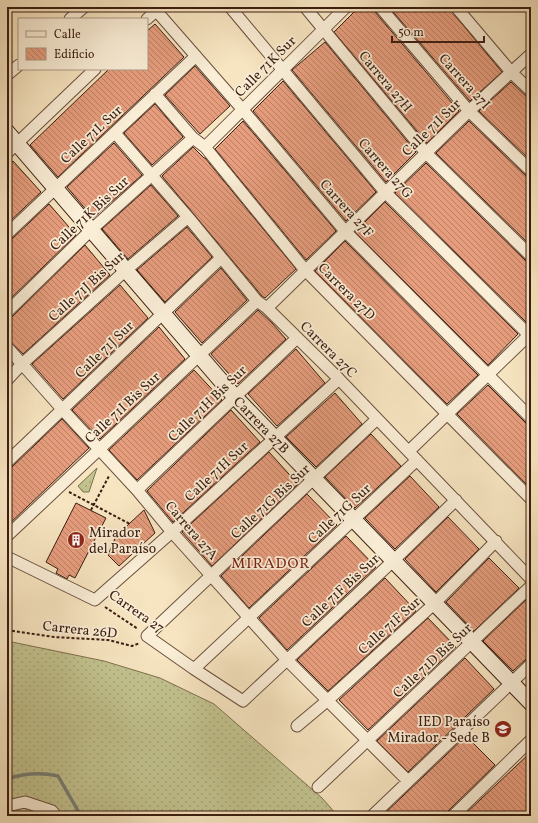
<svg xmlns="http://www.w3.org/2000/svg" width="538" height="823" font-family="Vollkorn,serif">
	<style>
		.grass { fill: url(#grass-dots); stroke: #7e7050 }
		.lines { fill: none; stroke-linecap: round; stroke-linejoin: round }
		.stream { stroke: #767e75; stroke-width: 3.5 }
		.building { fill: url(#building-back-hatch); stroke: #3b1d11 }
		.street-casing { stroke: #6a4f3d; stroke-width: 13 }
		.secondary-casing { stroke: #3b1d11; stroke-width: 17 }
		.path { stroke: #3b1d11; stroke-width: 2; stroke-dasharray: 3 2; stroke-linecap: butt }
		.street { stroke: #faeed7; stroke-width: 11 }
		.secondary { stroke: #faeed7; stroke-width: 15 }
		.labels { text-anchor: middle; stroke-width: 3.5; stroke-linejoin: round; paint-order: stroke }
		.street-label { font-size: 14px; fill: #3b1d11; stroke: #faeed7 }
		.poi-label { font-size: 14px; fill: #3b1d11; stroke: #faeed7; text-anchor: start }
		.neighbourhood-label { font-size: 15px; letter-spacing: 1px; fill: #7a1f14; stroke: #faeed7 }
	</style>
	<defs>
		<pattern id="grass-dots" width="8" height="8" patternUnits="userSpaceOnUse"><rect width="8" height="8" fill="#c2c38f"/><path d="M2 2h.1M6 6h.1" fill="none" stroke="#a8a77a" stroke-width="1.8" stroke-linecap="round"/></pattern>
		<pattern id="building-back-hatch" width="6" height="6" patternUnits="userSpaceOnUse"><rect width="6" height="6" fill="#e69d7d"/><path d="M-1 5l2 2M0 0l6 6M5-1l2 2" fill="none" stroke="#bc7f65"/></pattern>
	</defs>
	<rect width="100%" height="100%" fill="#f7e5c1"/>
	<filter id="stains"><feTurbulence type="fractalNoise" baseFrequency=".005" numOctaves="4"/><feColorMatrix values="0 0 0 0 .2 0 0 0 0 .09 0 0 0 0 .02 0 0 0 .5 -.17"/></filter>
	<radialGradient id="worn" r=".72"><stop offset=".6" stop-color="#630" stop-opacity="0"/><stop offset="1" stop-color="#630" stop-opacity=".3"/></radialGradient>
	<path class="grass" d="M97,468L89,492H83L78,486Z
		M7,641L104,661L160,678L214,704L322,798L338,816H7Z"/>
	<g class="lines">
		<path class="stream" d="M7,779C25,773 40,772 58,776L81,816"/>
	</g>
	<path class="building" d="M359,7H373L375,12L459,111L427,143L334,32Z
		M389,7H448L502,72L470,101Z
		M155,24L184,57L58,177L30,145L109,69H147V31Z
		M325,42L416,152L386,182L292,70Z
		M195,66L230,106L200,134L165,95Z
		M283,81L376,192L346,221L253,111Z
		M511,82L531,101V161L479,111Z
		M155,104L183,137L152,165L124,133Z
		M243,121L336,231L306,260L215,149Z
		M469,121L526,176L531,178V246L436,153Z
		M114,143L142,175L93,218L67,187Z
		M193,147L204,158H205L296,269L265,298L262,296L162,176Z
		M13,161L41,192L7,224V167Z
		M426,163L526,261L531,263V322L528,324L395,193Z
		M151,185L178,216L128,259L102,229Z
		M385,202L518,334L488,365L355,232Z
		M49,204L76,235L7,302V241L12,239Z
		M187,227L212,257L165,302L137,270Z
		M345,241L478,375L447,404L315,271Z
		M85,245L110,275L23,354L7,339V319L12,317Z
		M221,268L247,300L202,343L175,312Z
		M120,285L148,318L63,399L32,364Z
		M258,310L272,323L286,339L238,384L211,354Z
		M159,327L185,359L100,439L72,410Z
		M296,349L325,383L277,426L248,394Z
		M194,370L222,400L137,480L109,450Z
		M488,385L531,428V489L457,414Z
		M335,393L362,424L316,467L286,437Z
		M231,410L260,442L173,522L147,491Z
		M62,419L89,448L7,526V469L12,467Z
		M371,434L401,466L355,508L325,477Z
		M269,452L298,484L212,566L182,532Z
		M410,476L439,507L395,549L365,518Z
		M307,494L337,525L249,608L221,576Z
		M76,503L106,518L75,578L69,575L67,579L56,573L58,569L46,562Z
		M144,510L155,533L119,566L108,555L116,536Z
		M448,517L479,549L436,592L405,559Z
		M346,536L376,567L287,650L259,618Z
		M489,558L519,588L474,631L446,602Z
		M385,578L416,611L328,691L297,660Z
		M528,598L531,602V657L526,659L513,671L483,641Z
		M428,618L456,647L368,730L339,700Z
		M465,658L494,689L408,772L377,741Z
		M466,736L495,765L448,811L446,816H382Z
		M531,752V811L525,816H463Z"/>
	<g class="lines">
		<g class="street-casing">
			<path id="street" d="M153,7L243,110L345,231L531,418
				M230,7L385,192L531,337
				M305,7L426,153L531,256
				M380,7L469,111L531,171
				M456,7L512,73L531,91
				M530,7L531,9
				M70,19L84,7
				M147,19L156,11
				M7,75L19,65
				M155,94L193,138L205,147L305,270L531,499
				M115,133L188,217L257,301L267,308L339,379L531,579
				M205,147L346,7
				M7,153L95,69
				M7,234L196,56
				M267,308L469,111L531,54
				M7,312L91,230L193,138
				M7,347L62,409L137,490L172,532L287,660L408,781
				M7,380L22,364L126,270L188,217
				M377,419L147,636L194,669L243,701L393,561L456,500
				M409,451L531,333
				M7,462L221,258
				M137,490L297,338
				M7,536L257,301
				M7,557L95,600L172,532L339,379
				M194,669L417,460
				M297,726L328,700L435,603L496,541
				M318,787L531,586
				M7,806L25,802L52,811L56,816
				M372,816L531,664
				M453,816L531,740"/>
		</g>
		<g class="secondary-casing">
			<g id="secondary">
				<path id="s1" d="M7,132L235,397L531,703"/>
			</g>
		</g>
		<path class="path" d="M69,492L130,524
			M91,510L109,476
			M105,607L138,629
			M7,630L54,637L108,640L132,646L140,643"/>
		<use href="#street" class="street"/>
		<use href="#secondary" class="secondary"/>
	</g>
	<defs>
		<g id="building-disc" transform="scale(0.9)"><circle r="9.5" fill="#8f2418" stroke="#faeed7"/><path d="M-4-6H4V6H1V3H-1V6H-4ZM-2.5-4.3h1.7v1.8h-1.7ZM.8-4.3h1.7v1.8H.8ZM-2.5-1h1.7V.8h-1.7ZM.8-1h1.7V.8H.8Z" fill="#fff"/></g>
		<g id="school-disc" transform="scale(0.9)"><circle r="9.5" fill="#8f2418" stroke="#faeed7"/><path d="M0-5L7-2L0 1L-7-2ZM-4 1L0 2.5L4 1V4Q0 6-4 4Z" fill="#fff"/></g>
	</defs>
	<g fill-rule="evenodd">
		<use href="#building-disc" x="76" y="540"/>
		<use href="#school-disc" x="503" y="729"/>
	</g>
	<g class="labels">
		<g class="street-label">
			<text transform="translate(265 66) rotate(-45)" y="5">Calle 71K Sur</text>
			<text transform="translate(386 81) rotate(50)" y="5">Carrera 27H</text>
			<text transform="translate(465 81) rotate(48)" y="5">Carrera 27I</text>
			<text transform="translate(431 127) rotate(-44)" y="5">Calle 71I Sur</text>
			<text transform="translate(91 134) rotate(-43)" y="5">Calle 71L Sur</text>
			<text transform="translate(386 168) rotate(49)" y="5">Carrera 27G</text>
			<text transform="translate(347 208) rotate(48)" y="5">Carrera 27F</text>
			<text transform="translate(89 213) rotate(-43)" y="5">Calle 71K Bis Sur</text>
			<text transform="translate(86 286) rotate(-42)" y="5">Calle 71J Bis Sur</text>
			<text transform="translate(347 291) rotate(45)" y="5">Carrera 27D</text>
			<text transform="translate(104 349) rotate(-44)" y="5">Calle 71J Sur</text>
			<text transform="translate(329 349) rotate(45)" y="5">Carrera 27C</text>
			<text transform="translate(207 403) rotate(-44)" y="5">Calle 71H Bis Sur</text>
			<text transform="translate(122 407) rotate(-43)" y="5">Calle 71I Bis Sur</text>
			<text dy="5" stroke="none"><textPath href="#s1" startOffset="388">Carrera 27B</textPath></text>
			<text transform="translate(216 471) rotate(-43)" y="5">Calle 71H Sur</text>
			<text transform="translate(270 501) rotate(-43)" y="5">Calle 71G Bis Sur</text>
			<text transform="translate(339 513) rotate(-43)" y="5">Calle 71G Sur</text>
			<text transform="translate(192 530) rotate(49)" y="5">Carrera 27A</text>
			<text transform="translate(340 590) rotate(-43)" y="5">Calle 71F Bis Sur</text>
			<text transform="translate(137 611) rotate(35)" y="5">Carrera 27</text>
			<text transform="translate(389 625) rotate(-42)" y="5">Calle 71F Sur</text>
			<text transform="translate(80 629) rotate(6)" y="5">Carrera 26D</text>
			<text transform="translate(432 660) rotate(-43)" y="5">Calle 71D Bis Sur</text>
		</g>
		<g class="poi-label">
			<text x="89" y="537">Mirador<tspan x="89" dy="16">del Paraíso</tspan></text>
			<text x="490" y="726" text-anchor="end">IED Paraíso<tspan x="490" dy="16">Mirador - Sede B</tspan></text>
		</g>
		<g class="neighbourhood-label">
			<text x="271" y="568">MIRADOR</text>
		</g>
	</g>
	<rect width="538" height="823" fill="none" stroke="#f7e5c1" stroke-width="24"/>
	<rect x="8" y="8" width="522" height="807" fill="none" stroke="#3b1d11" stroke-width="2"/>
	<rect x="12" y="12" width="514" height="799" fill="none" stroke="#3b1d11"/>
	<rect x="18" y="18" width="130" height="52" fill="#faeed7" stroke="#ae9a88"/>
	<rect x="26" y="31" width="20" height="6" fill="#faeed7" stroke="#ae9a88"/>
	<text x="54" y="38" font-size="12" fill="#3b1d11">Calle</text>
	<rect x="26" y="48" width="20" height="12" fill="url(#building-back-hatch)" stroke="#ae9a88"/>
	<text x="54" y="58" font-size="12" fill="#3b1d11">Edificio</text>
	<path d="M392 36v6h92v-6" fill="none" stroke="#3b1d11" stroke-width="2"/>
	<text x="398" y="36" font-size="12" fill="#3b1d11" stroke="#faeed7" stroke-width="3" paint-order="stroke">50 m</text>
	<rect width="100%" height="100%" filter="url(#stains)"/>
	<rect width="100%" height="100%" fill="url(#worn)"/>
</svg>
